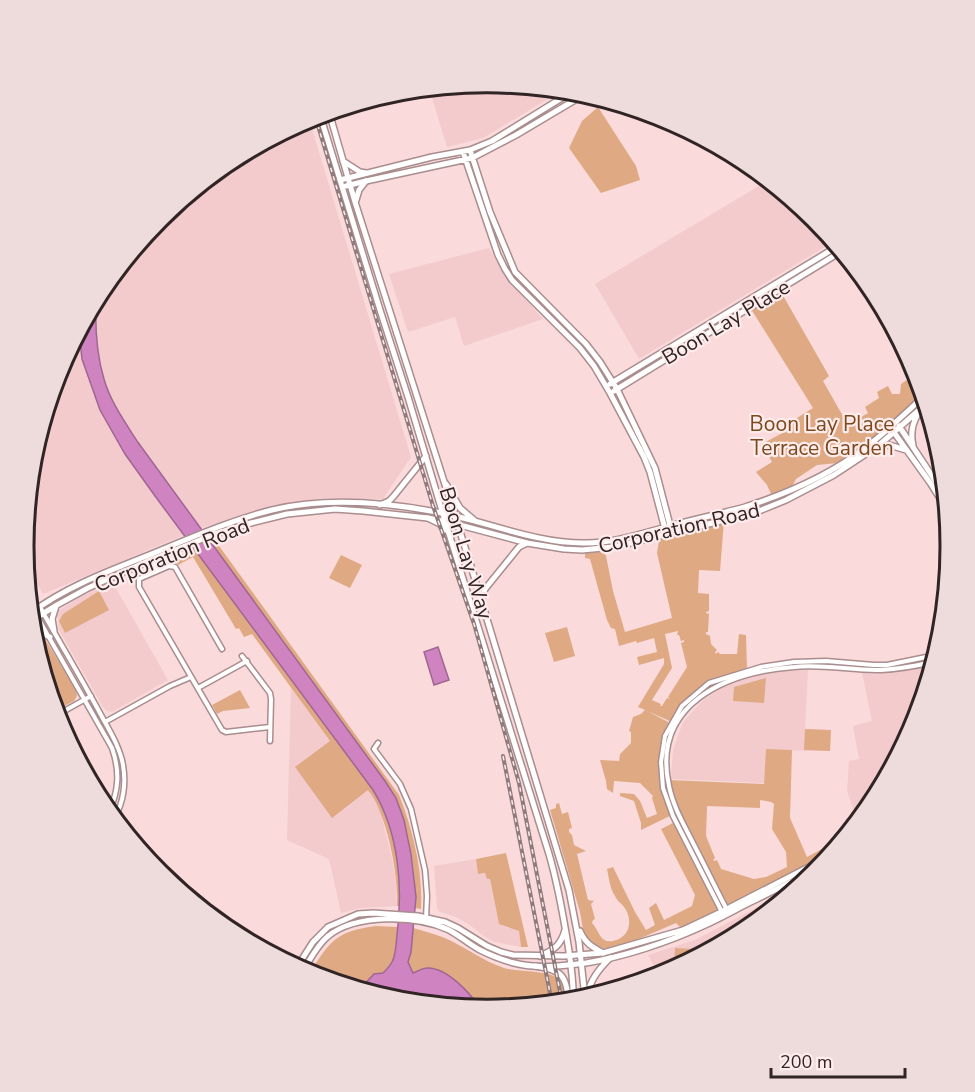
<svg xmlns="http://www.w3.org/2000/svg" width="975" height="1092" font-family="'Nunito Sans',sans-serif">
	<style>
		.built { fill: #f3cbcd }
		.green { fill: #dfaa83; fill-rule: evenodd }
		.water { fill: #cf83c1; stroke: #9f6692; stroke-width: 1.5 }
		.lines { fill: none; stroke-linecap: round; stroke-linejoin: round }
		.street-casing { stroke: #aa8d8e; stroke-width: 7 }
		.secondary-casing { stroke: #aa8d8e; stroke-width: 8 }
		.primary-casing { stroke: #aa8d8e; stroke-width: 8 }
		.street { stroke: #fff; stroke-width: 4 }
		.secondary { stroke: #fff; stroke-width: 5 }
		.primary { stroke: #fff; stroke-width: 5 }
		.rail-casing { stroke: #907b7c; stroke-width: 4 }
		.rail { stroke: #feebeb; stroke-width: 1.5; stroke-dasharray: 4.5; stroke-linecap: butt }
		.labels { text-anchor: middle; stroke-width: 4.5; stroke-linejoin: round; paint-order: stroke }
		.street-label { font-size: 21px; fill: #302425; stroke: #feebeb }
		.park-label { font-size: 21px; fill: #7c481c; stroke: #feebeb }
		.rim { fill: none; stroke: #302425; stroke-width: 3 }
	</style>
	<rect width="100%" height="100%" fill="#fadadb"/>
	<path class="built" d="M488,83L563,90L483,138L447,147L429,88Z
		M309,119L411,457L383,499L326,498L274,505L201,528L137,441L120,415L104,381L97,349L95,322L96,300L102,288L160,218L230,160Z
		M769,180L810,214L828,245L639,359L595,284Z
		M489,248L504,275L543,319L464,346L455,317L408,332L389,274Z
		M79,331L82,359L100,410L125,454L184,535L43,594L26,565L24,546L33,455L59,368Z
		M113,583L168,680L112,712L107,711L103,707L59,630L58,618L55,613L81,596Z
		M933,666L916,724L873,804L858,822L847,791L849,761L859,759L853,726L872,721L862,673L885,674Z
		M808,670L805,729L831,730L830,751L767,750L764,783L671,779L673,750L683,722L704,699L726,685L749,676L770,672Z
		M291,687L327,737L369,790L380,810L393,863L396,883L397,906L361,908L341,913L329,859L287,840Z
		M476,859L478,874L486,873L490,879L499,924L519,931L521,947L495,942L485,937L470,925L456,917L440,912L437,909L434,866Z
		M790,890L791,893L745,932L665,974L659,976L648,955L695,940Z"/>
	<path class="green" d="M598,107L636,166L640,180L601,193L569,148L582,121Z
		M781,292L829,376L823,381L848,425L868,413L865,407L879,398L877,392L888,386L892,394H900L901,384L917,373L923,392L883,431L850,455L838,463L817,465L796,479L792,487L772,496L767,485L756,472L772,462L762,444L786,431L784,426L813,408L751,309Z
		M724,521L720,571L699,570L698,593L709,594V611L706,612V613L709,614L708,632H706V634L710,636L711,644L717,650L715,652L716,654L718,652L720,654H737L739,634L746,635L747,670L709,683L681,707L672,722L647,711L670,723C662,743 659,766 663,788C664,797 669,806 672,815L641,830V823L634,801L620,796V793L634,794L640,801L647,818L657,814L652,798L653,796L640,783L614,781L613,793L607,789L606,781L600,760L619,761L620,754L631,743V732L629,731L633,717L641,714L645,710L638,707L664,664V658L639,665L637,657L657,652L654,638L637,643L636,641L619,646L615,629L611,628L607,620L590,559L585,558V553L604,552L606,556L613,591L625,632L672,618L657,553L660,535ZM678,631L677,635H679L681,641L684,640V642L681,643L687,667L668,697L670,699L667,698L662,706H660L661,704L652,700L672,668L665,634Z
		M214,539L399,795C413,830 423,871 421,909L415,908C417,879 409,824 395,797C392,792 388,787 385,781L211,542Z
		M194,549L373,790C392,821 402,870 400,906H397C399,877 387,813 368,790L332,818L295,767L330,741L252,634L244,637L239,628L236,629L193,557L178,565L174,558Z
		M341,555L362,565L350,588L329,578Z
		M99,591L109,610L65,633L59,621L63,614Z
		M567,627L575,656L554,662L545,633Z
		M33,637L45,639L76,690L77,696L74,701L55,711Z
		M766,678L764,703L733,701L734,687Z
		M240,690L250,708L223,711L217,714L212,705Z
		M805,729L831,730L830,751L804,750Z
		M766,749L792,750L790,818L807,857L822,849L827,856L727,907L679,812L668,780L764,784ZM760,800L771,802L774,804L772,829L786,852L787,867L766,877L754,879L721,869L717,860L715,861L713,860L715,858L706,836L707,806L760,808Z
		M559,803L562,814L568,812L572,828L569,829V832L572,835L574,845L586,851L577,854L588,900L594,901L591,904L595,919L593,920L592,923C601,933 600,947 619,939C631,933 632,917 624,907C621,903 617,901 615,896C610,889 609,878 607,869L613,867L635,912L646,930L655,925L649,908L656,903L664,920L692,906L695,895L661,829L675,822L721,912L683,930L676,923L613,950L598,948L591,943L584,935L580,912L550,810L556,808V804Z
		M506,853L528,947H521L519,931L499,924L490,879H487L485,873L478,874L476,859Z
		M376,926L398,927L394,956L392,962L383,973L374,975L360,989L309,974C330,941 336,931 376,926Z
		M413,928C424,931 435,934 445,938C465,947 483,961 504,968C518,972 550,970 559,979C564,985 563,995 564,1002L516,1007L513,1003L508,1008L480,1009C471,993 446,967 427,968C422,968 417,972 413,974L408,962L411,952Z
		M675,948L711,950L674,969Z"/>
	<path class="water" d="M96,300C95,327 96,353 104,379C110,401 125,422 137,441L385,781L396,798L404,820L411,854L416,897L411,952L408,962L413,973C417,972 422,968 427,968C446,967 471,993 480,1009L397,1001L360,989L374,974L383,973C386,970 390,966 392,962C396,955 396,943 397,935C403,887 399,832 373,790L155,496L125,454L100,410L82,359L79,331Z
		M438,647L449,680L434,685L424,652Z"/>
	<g class="lines">
		<g class="street-casing">
			<path id="street" d="M152,560L157,571
				M148,561L153,572
				M29,597L34,611L112,748C120,771 119,790 109,812
				M32,601L40,607C60,643 81,678 101,715C109,730 120,747 123,765C126,782 124,803 114,818
				M222,649L175,567L169,566L139,579V587L222,730L226,732L270,727
				M242,656L270,693L271,699L270,741
				M198,688L247,661
				M57,715L91,696
				M105,722L170,686L191,677
				M378,743L374,749L400,784L411,809L425,870L427,896L426,919
				M727,910C715,887 704,864 692,841C683,823 673,806 669,786C651,704 726,672 794,667C821,664 849,670 876,670C896,670 915,666 934,662
				M722,912L673,816L663,788L661,762L665,736L682,706L709,683L761,667L794,662L826,661L874,665H887L936,655"/>
		</g>
		<g class="secondary-casing">
			<path id="secondary" d="M470,150L490,212L515,272L586,344L600,362L617,389L655,468L671,529
				M463,152L498,255L505,269L512,280L580,348L594,366L610,393L644,457L650,472L665,529
				M340,180L432,157L470,150L492,141L573,91
				M346,186L366,181L472,158L516,135L585,94
				M610,384L838,246
				M614,391L842,251
				M899,426L946,497
				M893,431L931,484L948,511
				M913,445C910,433 912,424 918,414
				M878,446L889,445L906,450
				M31,613C64,588 106,572 144,557C186,540 228,521 272,510C322,498 381,502 431,511C482,519 534,544 586,543C613,543 640,534 666,527C692,520 719,514 745,507C786,494 831,474 865,448C886,432 905,414 924,396
				M31,621L57,605L88,588L148,561L215,534L251,523L287,514L335,509L363,511L428,518L456,524L527,543L564,549L582,550L614,547L733,518L759,511L786,500L834,475L878,446L926,404
				M32,629L50,637
				M54,631L52,619L56,606
				M297,967L313,942L328,927L358,914L373,913L418,916L445,922L458,928L487,946L501,952L513,955L564,956L603,953L683,930L721,912L830,856
				M303,971C310,959 317,946 327,937C355,913 417,915 449,930C460,936 469,944 480,950C490,955 502,960 514,963C537,969 563,966 586,963C623,957 669,942 703,926C721,918 738,908 755,900C777,889 799,878 821,867"/>
		</g>
		<g class="primary-casing">
			<path id="primary" d="M329,112L355,202L470,563L569,890L579,942L585,998
				M320,115L380,310L408,397L445,521L549,854C558,885 563,914 568,945C571,964 574,982 573,1001
				M343,161L360,172L366,173
				M356,200L359,190L366,181
				M446,484L460,508L474,520
				M380,505L389,501L393,497L426,456
				M428,518L440,524L445,530
				M482,598L485,589L519,547L527,543
				M580,931C585,943 592,947 603,953
				M540,956C554,950 561,945 565,930
				M535,966C563,970 565,975 569,1001
				M587,996C590,980 599,969 610,958"/>
		</g>
		<use href="#street" class="street"/>
		<use href="#secondary" class="secondary"/>
		<use href="#primary" class="primary"/>
		<g class="rail-casing">
			<path id="rail" d="M315,116L433,506L474,624L519,783L562,1002
				M503,756L552,1003"/>
		</g>
		<use href="#rail" class="rail"/>
	</g>
	<g class="labels">
		<g class="street-label">
			<text transform="translate(726 322) rotate(-31)" y="7">Boon Lay Place</text>
			<text transform="translate(679 528) rotate(-13)" y="7">Corporation Road</text>
			<text transform="translate(466 553) rotate(73)" y="7">Boon Lay Way</text>
			<text transform="translate(172 555) rotate(-22)" y="7">Corporation Road</text>
		</g>
		<g class="park-label">
			<text x="822" y="431">Boon Lay Place<tspan x="822" dy="24">Terrace Garden</tspan></text>
		</g>
	</g>
	<path d="M0 0H975V1092H0ZM34 546a453 453 0 1 1 906 0a453 453 0 1 1-906 0Z" fill="#eedbdb" fill-rule="evenodd"/>
	<path class="rim" d="M34 546a453 453 0 1 1 906 0a453 453 0 1 1-906 0Z"/>
	<path d="M771 1068v9h134v-9" fill="none" stroke="#302425" stroke-width="3"/>
	<text x="780" y="1068" font-size="18" fill="#302425" stroke="#feebeb" stroke-width="4.5" paint-order="stroke">200 m</text>
</svg>
